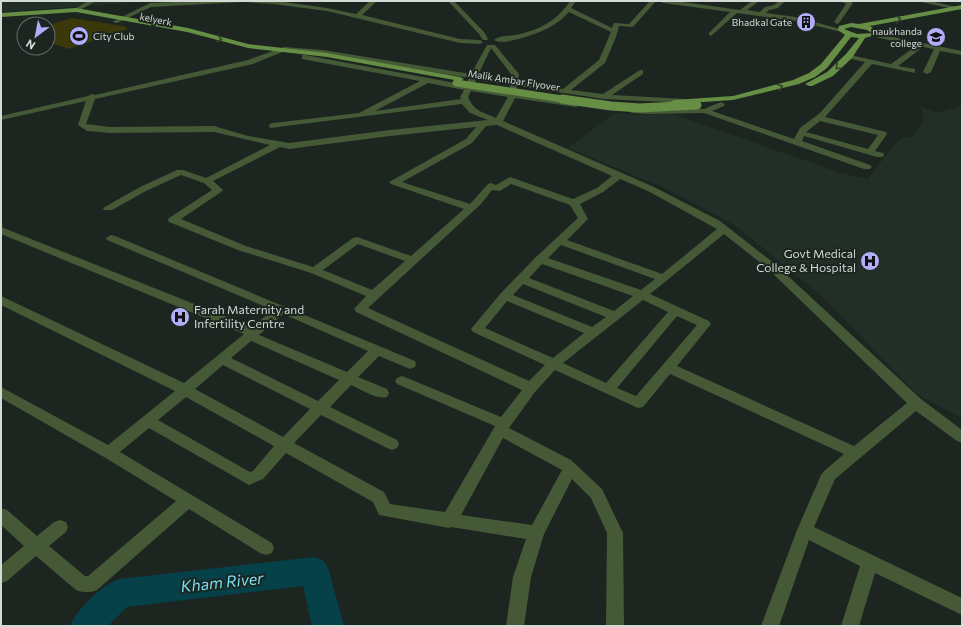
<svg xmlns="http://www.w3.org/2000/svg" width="963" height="627" font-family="Commissioner,sans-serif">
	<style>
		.built { fill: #212f27 }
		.green { fill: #3b390a }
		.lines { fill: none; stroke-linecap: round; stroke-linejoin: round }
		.river { fill: #064049; fill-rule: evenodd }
		.minor { fill: #455937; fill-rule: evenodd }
		.major { fill: #668e45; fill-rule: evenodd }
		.major-bridge-far1 { stroke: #668e45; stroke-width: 7 }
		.major-bridge { stroke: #668e45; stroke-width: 9 }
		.oneway { stroke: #32442b }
		.labels { text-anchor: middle; stroke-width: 4; stroke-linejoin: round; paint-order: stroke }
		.far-street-label { font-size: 10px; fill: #d4dad6; stroke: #1c2520 }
		.far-poi-label { font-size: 10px; fill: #d4dad6; stroke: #1c2520; text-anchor: end }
		.poi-label { font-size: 12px; fill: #d4dad6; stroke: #1c2520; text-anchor: end }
		.near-water-label { font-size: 16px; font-style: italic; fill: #75def0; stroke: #1c2520 }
	</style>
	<rect width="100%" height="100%" fill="#1c2520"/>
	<path class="built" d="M1,1H141V2L3,12L1,11Z
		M962,103V413L959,417L917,394L821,296L736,226L665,188L568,148L614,113L645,115L670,113L841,173L868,179L892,147L903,137L912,138L924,120L921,107L937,113L960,106Z"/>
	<path class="green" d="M72,18L123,26L128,29L69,49L48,42V25Z"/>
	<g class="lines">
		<path class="river" d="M314,557L324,561L329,571L344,626H312L303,586L127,607L108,626H70C78,608 101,586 119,579Z"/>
		<path class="minor" d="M88,1H96L78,11L73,10Z
			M200,1H277L327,8L356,14L370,1H377L362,15L460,39L480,40L483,42L480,44L460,43L327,11L273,4L244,2L151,7L117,23L112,22L150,3Z
			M448,1H454L484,32L488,39L487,40H483L479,34Z
			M570,1H576L571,8L612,28L614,23L629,24L650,1H656L633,27L619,26L616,37L605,63L571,90L603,94L640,70H643V74L612,95L686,99L690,101L686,103L604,99L517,86L516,93L576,103L580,105L576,107L515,98L503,121L654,187L720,221L775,264L921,399L962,430V443L957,441L916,411L835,479L814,527L962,598V615L875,573L859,626H841L860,566L809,540L779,626H761L797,530L821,475L824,471L844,454L670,374L643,407L638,408L555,370L535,392L509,428L571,460L602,489L623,533L624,626H606L607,533L591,498L572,479L544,534L531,577L524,626H506L513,577L526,539L451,527L449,528L379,515L373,502L286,453L263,479L249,485L149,428L120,452L272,543L274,548L272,553L266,555L260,553L189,509L97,590C89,593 84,593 76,590L36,556L7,581L1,583V565L24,546L1,525V508L7,510L37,536L54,522L60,520L66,522L68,527L66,532L49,546L85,576H88L176,501L104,457L1,398V387L108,445L175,391L1,305V296L184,383L244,334L1,234V227L252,327L273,310L107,240L106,238L111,235L115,236L415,361L416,364L415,367L410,369L379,356L358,377L387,389L389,393L387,397C376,400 361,389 351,385L330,407L397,440L399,444L397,448L392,450L387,448L321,415L294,443L384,492L390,504L445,512L495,426L397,384L395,381L397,378L402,376L407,378L501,417L522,390L356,312L354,309L366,296L311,273L238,250L169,222L168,220L169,218L212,190L204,183L181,175L146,191L112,210H104L103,208L140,187L177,170H183L206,178L270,145L214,132L110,133L87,131L78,125L86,101L1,120V116L88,96L92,94L95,95L248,60L284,47L323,50L471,74L487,45H495L519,74L518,82L563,89L599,60L611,32L569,12C564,17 559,22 552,26C543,32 502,47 494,40C499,36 508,36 515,35C538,31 557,21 570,1ZM491,48L511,74L510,81L478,75ZM285,51L323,54L469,78L466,85L305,55H302V59L420,81L359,113L273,123L270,124L269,126L270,128L462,104L470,113L488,120L390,130L289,143L248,136L214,126L110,127L86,124L95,99L253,64ZM476,80L510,85L509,92L473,86ZM428,83L464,90L460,97L461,99L375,111ZM471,91L508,97L496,118C481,111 475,112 468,97ZM497,125L612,176L597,188L573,199L510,177L496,185L491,183L488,184L470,204L402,182L472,143L486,126ZM476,127L466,139L389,182L391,184L464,209L411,256L357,237L353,238L313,267L246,246L181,219L221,192L223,190L213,181L280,147L289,149L390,136ZM620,179L648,191L717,229L662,274L567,240L588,219L580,204L603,192ZM511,184L570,205L578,218L536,257L501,293L471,329L473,332L545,365L529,381L368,308L481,204L492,190L500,191ZM724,234L767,268L907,403L854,446L677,366L711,324L709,321L650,294ZM358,244L405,261L372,290L323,270ZM561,245L655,279L641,290L548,258ZM542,264L633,296L614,311L529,278ZM523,284L606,317L592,327L513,295ZM643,300L668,312L606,383L563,363ZM507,301L584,333L553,358L485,328ZM283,314L368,351L347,372L259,335ZM677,316L697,325L636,396L617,388ZM251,341L339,380L318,401L231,358ZM223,365L310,409L283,437L195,389ZM186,397L274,446L253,471L250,472L158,420ZM503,438L562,470L532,525L461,515Z
			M660,1H676L740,10L752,1H759L747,10L760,12L765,7L774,5L779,1H785L778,8L769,10L766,13L796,17L844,30L841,32L796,21L737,13L711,36L709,35V33L730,12L663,3Z
			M841,1H850L853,3L839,23L837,24L834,22L846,4Z
			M917,1H930L961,8L958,10Z
			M873,33L962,51V55L940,51L931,72L927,74L923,72L934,49L923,47L898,66L915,69V73L872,64L825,117L886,132L887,134L875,151L883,153L884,155L883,157H877L804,136L802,141L870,165L872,167L870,169H864L704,113L648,114L632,113L628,111L632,109H704L721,102L725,104L724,106L712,111L794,139L800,128L820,113L865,62L846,58V54L891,64L916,46L871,36V34ZM820,121L878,135L868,149L806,132Z"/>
		<path class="major" d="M962,5V9L870,26L878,32V34L865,38L852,58L833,76L812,86H809L805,84L827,72L846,54L859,38L851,37L827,68L815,77L799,84L733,100L674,104L670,102L674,100L733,96L793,80L809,73L821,64L845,35L838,30L839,26L851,23L859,24ZM851,27L867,30L872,33L857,34L844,29Z
			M76,8L188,28L248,44L327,53L460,77L464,79L460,81L327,57L248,48L187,32L76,12L1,17V13Z"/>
		<path class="major-bridge-far1" d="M456,83L569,100"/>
		<path class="major-bridge" d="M562,99L611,106L640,108L697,105"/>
	</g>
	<defs><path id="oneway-chevron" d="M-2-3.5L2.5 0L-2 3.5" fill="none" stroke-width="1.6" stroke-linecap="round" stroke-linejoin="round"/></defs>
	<g class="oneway">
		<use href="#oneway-chevron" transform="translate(898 19) rotate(-10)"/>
		<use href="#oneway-chevron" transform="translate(219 39) rotate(15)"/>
		<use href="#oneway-chevron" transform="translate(838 67) rotate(138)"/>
		<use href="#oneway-chevron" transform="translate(780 87) rotate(-17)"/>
	</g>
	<defs>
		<g id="building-disc" transform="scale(1)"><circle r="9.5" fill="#b2adf9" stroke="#1c2520"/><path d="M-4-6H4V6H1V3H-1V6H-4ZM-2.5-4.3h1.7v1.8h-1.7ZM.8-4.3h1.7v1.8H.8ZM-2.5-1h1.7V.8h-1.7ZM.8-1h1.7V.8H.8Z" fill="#111"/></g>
		<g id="stadium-disc" transform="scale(1)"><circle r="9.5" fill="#b2adf9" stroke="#1c2520"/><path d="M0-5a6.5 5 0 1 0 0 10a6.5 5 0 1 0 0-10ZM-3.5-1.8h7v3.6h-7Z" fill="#111"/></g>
		<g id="university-disc" transform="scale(1)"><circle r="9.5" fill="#b2adf9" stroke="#1c2520"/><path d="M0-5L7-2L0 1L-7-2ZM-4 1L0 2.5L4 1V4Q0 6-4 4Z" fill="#111"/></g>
		<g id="hospital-disc" transform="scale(1)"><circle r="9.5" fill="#b2adf9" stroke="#1c2520"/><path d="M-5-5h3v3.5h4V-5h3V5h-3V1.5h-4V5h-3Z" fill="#111"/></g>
	</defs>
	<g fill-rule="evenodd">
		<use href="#building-disc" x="806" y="22"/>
		<use href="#stadium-disc" x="79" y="36"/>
		<use href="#university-disc" x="936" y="37"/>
		<use href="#hospital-disc" x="870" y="261"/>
		<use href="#hospital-disc" x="180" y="317"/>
	</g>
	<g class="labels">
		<g class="far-street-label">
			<text transform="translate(156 19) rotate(11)" y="4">kelyerk</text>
			<text transform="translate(514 80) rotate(9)" y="4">Malik Ambar Flyover</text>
		</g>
		<g class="far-poi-label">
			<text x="792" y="26">Bhadkal Gate</text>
			<text x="922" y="35">naukhanda<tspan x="922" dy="12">college</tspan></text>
			<text x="93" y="40" text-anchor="start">City Club</text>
		</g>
		<g class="poi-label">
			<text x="856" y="258">Govt Medical<tspan x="856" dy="14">College &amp; Hospital</tspan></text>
			<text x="194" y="314" text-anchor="start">Farah Maternity and<tspan x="194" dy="14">Infertility Centre</tspan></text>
		</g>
		<g class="near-water-label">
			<text transform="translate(222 582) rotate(-6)" y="6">Kham River</text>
		</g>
	</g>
	<rect width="963" height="627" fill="none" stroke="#d4dad6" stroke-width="4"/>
	<g transform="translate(36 36) rotate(212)"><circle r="19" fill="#1c2520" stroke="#666d69"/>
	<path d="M0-3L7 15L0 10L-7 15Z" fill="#b2adf9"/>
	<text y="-6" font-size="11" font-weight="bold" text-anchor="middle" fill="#d4dad6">N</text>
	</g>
</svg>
